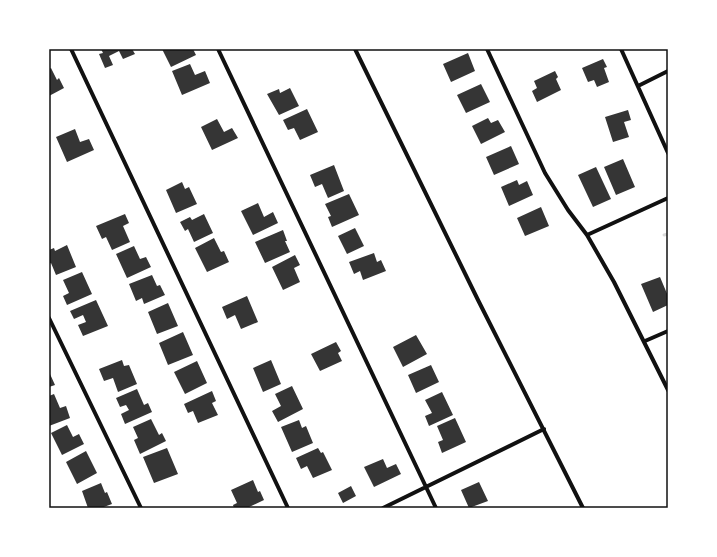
<svg xmlns="http://www.w3.org/2000/svg" width="717" height="557" font-family="'PT Sans Narrow',sans-serif">
	<style>
		.lines { fill: none; stroke-linecap: round; stroke-linejoin: round }
		.stream { stroke: #d9d9d9; stroke-width: 3 }
		.building { fill: #353535 }
		.minor { stroke: #111; stroke-width: 4 }
		.neatline { fill: none; stroke: #111; stroke-width: 1.5 }
	</style>
	<rect width="100%" height="100%" fill="#fff"/>
	<g class="lines">
		<path class="stream" d="M664,235L668,234"/>
	</g>
	<path class="building" d="M101,49H132L135,54L123,59L119,51L109,56L113,65L105,68L99,54L103,53Z
		M162,49H193L196,55L171,67Z
		M468,53L475,71L451,82L443,64Z
		M603,59L607,67L604,68L609,82L597,87L594,80L588,82L582,68Z
		M190,64L195,75L205,71L210,83L182,95L172,71Z
		M51,68L57,80L59,78L64,88L49,96V69Z
		M555,71L558,77L556,79L561,90L537,102L532,91L537,88L534,81Z
		M481,84L490,102L466,113L457,95Z
		M290,88L299,106L279,115L267,94L279,89L280,93Z
		M307,109L318,132L300,140L294,128L288,130L283,120Z
		M628,110L631,120L624,122L629,137L613,142L605,117Z
		M488,118L491,123L498,120L505,132L481,144L472,126Z
		M217,119L224,132L232,128L238,138L212,150L201,127Z
		M75,129L80,142L89,139L94,150L67,162L56,137Z
		M511,146L519,164L494,175L486,157Z
		M623,159L635,187L616,195L604,167Z
		M334,165L344,191L328,198L322,184L315,187L310,175Z
		M596,167L611,199L593,207L578,175Z
		M517,180L519,185L527,181L533,195L509,206L501,187Z
		M182,182L185,189L189,187L197,204L176,213L166,190Z
		M349,194L359,215L332,227L328,217L331,216L325,204Z
		M258,203L264,217L273,212L278,223L253,235L241,211Z
		M541,207L549,226L525,236L517,218Z
		M125,214L129,223L123,226L130,242L112,250L106,237L102,239L96,226Z
		M204,214L213,233L194,242L188,229L185,231L180,222L190,217L192,220Z
		M355,228L364,246L347,254L338,236Z
		M283,230L287,241H285L290,252L265,263L255,242Z
		M214,238L221,252L224,251L229,262L207,272L195,248Z
		M67,245L76,267L56,275L51,263L49,264V250L54,248L55,251Z
		M134,246L140,259L146,257L151,267L127,278L116,254Z
		M374,253L377,262L381,260L386,271L363,280L360,271L354,274L349,262Z
		M295,255L300,265L294,268L300,282L283,290L272,267Z
		M82,272L92,294L67,305L63,296L69,293L63,280Z
		M152,275L157,286L160,285L165,295L144,304L142,298L136,301L129,284Z
		M660,277L668,296V305L653,312L641,284Z
		M247,296L258,322L241,329L235,315L227,319L222,307Z
		M96,300L108,326L83,336L78,325L86,322L83,315L74,319L70,311Z
		M168,303L178,326L157,334L148,312Z
		M183,332L193,355L168,365L159,343Z
		M416,335L427,354L403,367L393,347Z
		M336,342L341,351L338,353L342,361L320,371L311,354Z
		M122,360L124,366L129,365L137,384L118,392L113,378L104,381L99,369Z
		M271,360L281,384L263,392L253,368Z
		M197,361L207,383L185,394L174,372Z
		M431,365L439,382L416,393L408,375Z
		M50,374L55,385L49,387V375Z
		M292,386L303,409L278,422L272,411L281,406L275,394Z
		M137,389L144,405L148,403L152,412L125,424L121,414L129,410L126,405L120,407L116,398Z
		M212,391L216,401L212,403L218,415L198,423L193,411L188,413L184,404Z
		M442,392L453,415L429,426L425,416L432,413L425,400Z
		M54,394L60,408L66,406L70,418L49,426V396Z
		M455,418L466,442L442,453L438,442L443,440L437,426Z
		M151,419L159,435L162,433L166,441L140,454L134,440L138,438L133,427Z
		M299,420L302,428L306,426L313,443L292,452L281,427Z
		M67,425L73,437L79,434L84,444L62,455L51,433Z
		M167,448L178,474L154,483L143,457Z
		M318,448L321,453L323,452L332,470L313,478L307,466L301,469L296,458Z
		M86,451L97,473L77,484L66,462Z
		M383,459L387,468L396,464L401,474L374,487L364,467Z
		M253,480L258,492L260,491L264,500L247,508H234L233,505L237,503L231,490Z
		M479,482L488,501L469,508L461,490Z
		M101,483L105,493L107,492L112,504L101,508H88L82,491Z
		M351,486L356,496L343,503L338,493Z"/>
	<g class="lines">
		<path class="minor" d="M71,49L288,508
			M218,49L436,508
			M355,49L478,300L583,508
			M487,49L545,173L568,210L587,235L614,282L668,390
			M621,49L668,153
			M638,86L668,71
			M587,235L668,198
			M49,318L141,508
			M645,341L668,331
			M383,508L544,429"/>
	</g>
	<rect width="717" height="557" fill="none" stroke="#ffffff" stroke-width="100"/>
	<rect x="50" y="50" width="617" height="457" class="neatline"/>
</svg>
